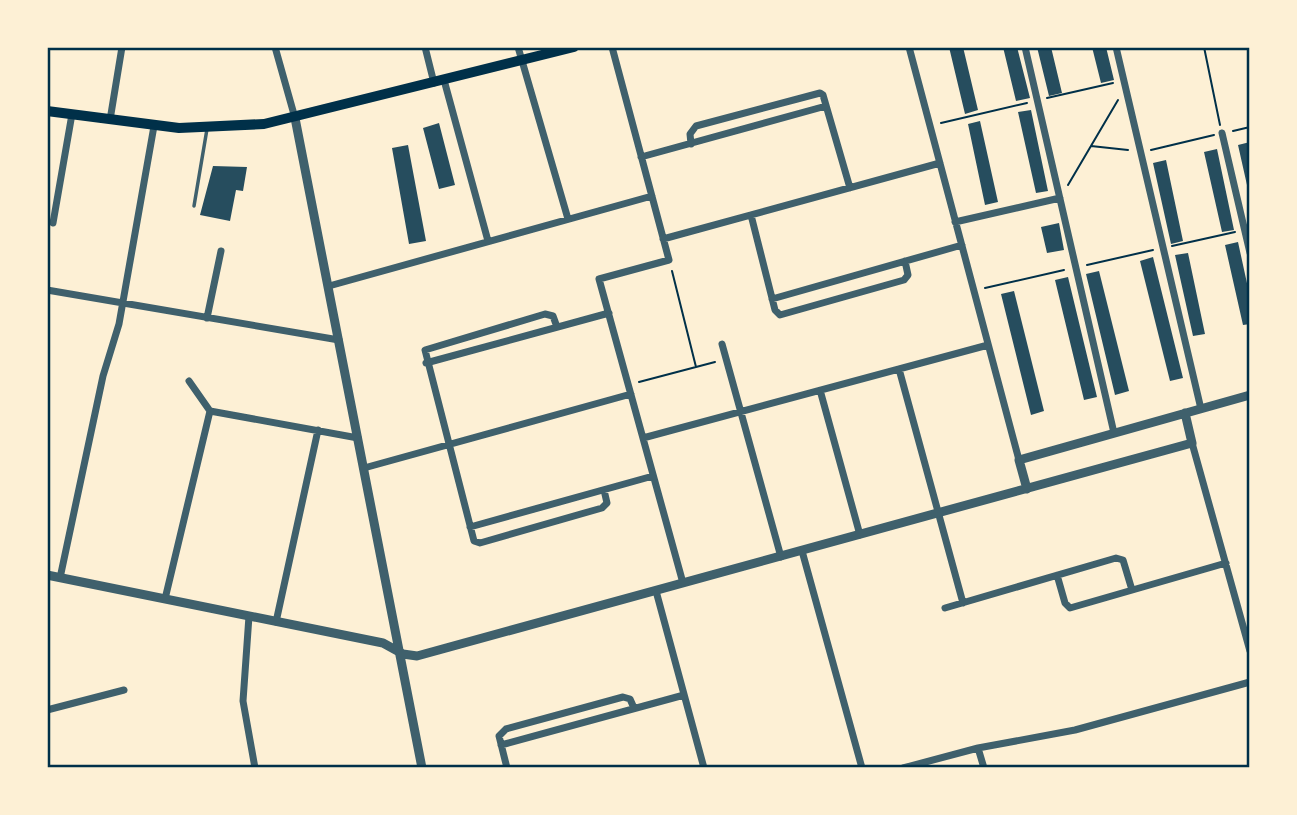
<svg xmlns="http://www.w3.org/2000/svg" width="1297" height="815" font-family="'Golos Text',sans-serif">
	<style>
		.building { fill: #264d5e }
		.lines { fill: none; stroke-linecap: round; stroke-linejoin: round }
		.path { stroke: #003049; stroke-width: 2 }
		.service { stroke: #3f606c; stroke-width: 3.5 }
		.minor { stroke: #3f606c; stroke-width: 7 }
		.tertiary { stroke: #3f606c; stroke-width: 9 }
		.secondary { stroke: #003049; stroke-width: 10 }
		.neatline { fill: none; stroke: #003049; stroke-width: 2.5 }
	</style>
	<rect width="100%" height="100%" fill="#fdf0d5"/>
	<path class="building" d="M949,47H963L978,110L965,114Z
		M1003,47H1017L1030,98L1016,101Z
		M1037,47H1051L1062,93L1049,96Z
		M1092,47H1106L1114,80L1101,83Z
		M1031,110L1048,191L1036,193L1018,112Z
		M980,121L998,202L985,205L968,124Z
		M439,123L455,185L439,189L423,128Z
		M1250,142V194H1249L1238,145Z
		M408,145L426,241L409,244L392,148Z
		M1217,149L1234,230L1222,232L1204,152Z
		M1166,160L1183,241L1171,244L1153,163Z
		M213,166L247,167L243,191L236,190L230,221L200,215Z
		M1059,223L1064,250L1047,253L1041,227Z
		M1238,242L1250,297V324L1243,325L1225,245Z
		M1188,253L1205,334L1193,336L1175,255Z
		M1153,257L1183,378L1170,381L1140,261Z
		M1099,271L1129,391L1115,395L1086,274Z
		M1068,277L1097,397L1084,400L1055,280Z
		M1014,291L1044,411L1031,415L1001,294Z"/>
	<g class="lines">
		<path class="path" d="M1204,47L1220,125
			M1047,98L1113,83
			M941,123L1027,103
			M1233,131L1250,127
			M1091,146L1128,150
			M1151,150L1214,135
			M1068,185L1118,100
			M1172,246L1235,232
			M1087,265L1153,250
			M672,271L696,367
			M985,288L1064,270
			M639,382L715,362"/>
		<path class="service" d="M194,206L207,129"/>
		<path class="minor" d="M275,47L295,118
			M425,47L434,83
			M518,47L568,219
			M612,47L669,260L599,279L683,583
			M909,47L1019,460
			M1025,47L1114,433
			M1116,47L1201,409
			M444,80L488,241
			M110,120L122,47
			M1222,133L1250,253
			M691,144L690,134L696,126L820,93L823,95L850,188
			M641,157L826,106
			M751,215L775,310L780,315L904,280L908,275L905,261
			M955,222L1060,198
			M53,223L72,114
			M663,239L940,163
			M329,286L652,196
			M47,290L339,340
			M772,299L962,245
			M207,318L221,251
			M557,327L553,316L545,314L425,350L474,541L480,543L602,508L607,503L604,490
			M722,344L781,557
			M426,363L609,313
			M899,369L963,603
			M189,381L210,411
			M820,390L860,535
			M210,411L358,438
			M643,438L988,345
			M1192,443L1250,651
			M364,468L631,394
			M470,527L653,476
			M802,551L862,768
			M1057,575L1065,603L1070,608L1226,563
			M60,578L103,376L119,324L154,126
			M656,591L704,768
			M165,599L210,411
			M945,608L1116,558L1123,560L1132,590
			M249,616L243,701L255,768
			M276,622L318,430
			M47,710L124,690
			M501,745L684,695
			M978,748L984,768
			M507,768L499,736L506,729L623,697L630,699L634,708
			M903,768L978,748L1075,730L1250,682"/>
		<path class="tertiary" d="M295,118L422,768
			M1027,489L1019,460L1250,395
			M47,575L383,643L403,654L417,656L1192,443L1185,413"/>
		<path class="secondary" d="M47,111L179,128L264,124L574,47"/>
	</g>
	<rect width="1297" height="815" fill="none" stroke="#fdf0d5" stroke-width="98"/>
	<rect x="49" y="49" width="1199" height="717" class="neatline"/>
</svg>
